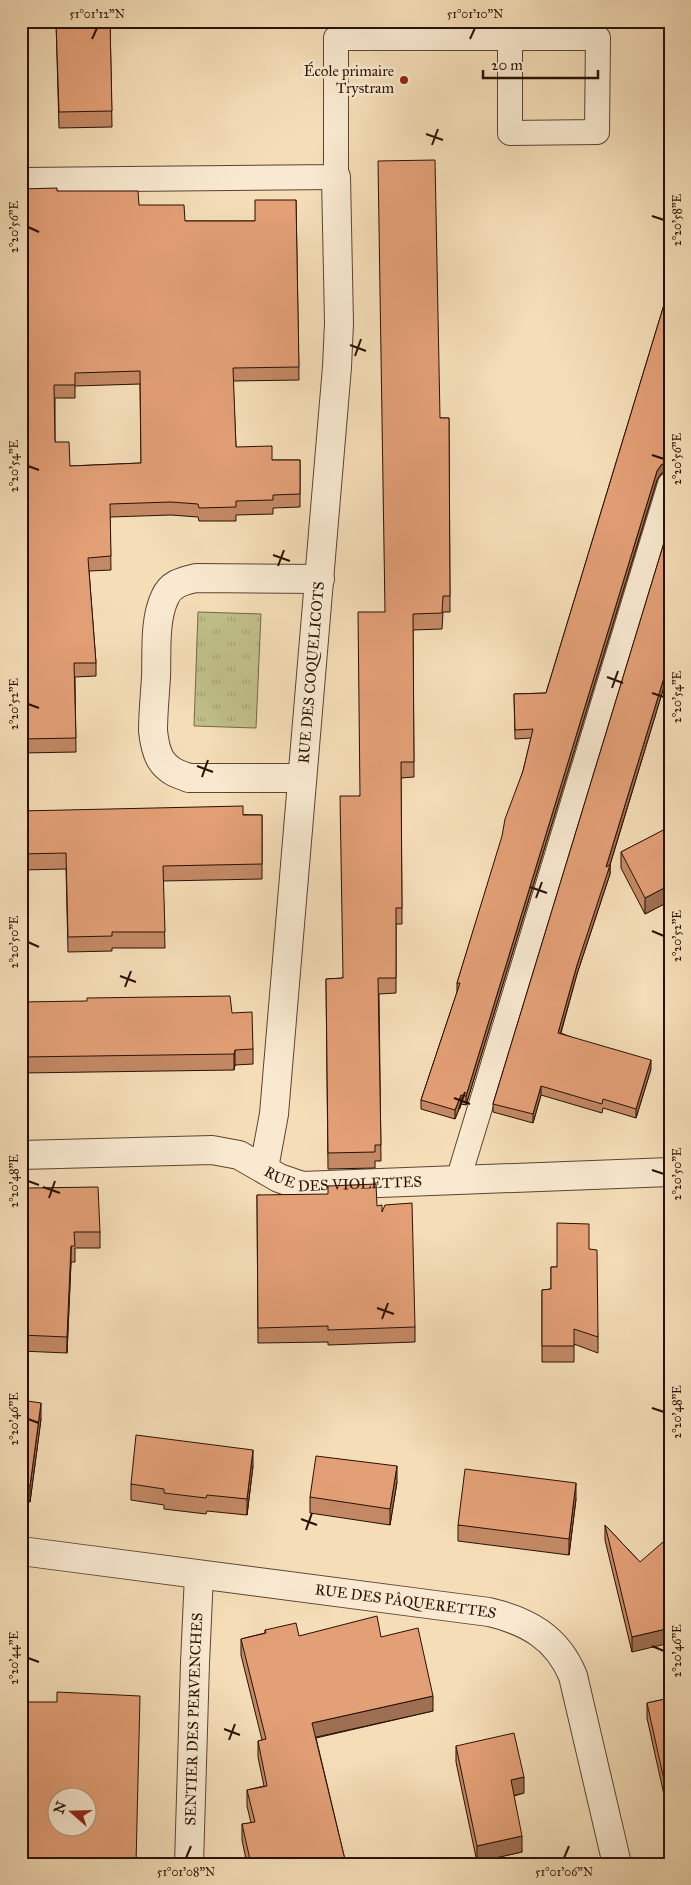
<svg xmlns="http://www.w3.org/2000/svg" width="691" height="1885" font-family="'IM FELL Great Primer',serif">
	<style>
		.grass { fill: url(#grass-tufts); stroke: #746847 }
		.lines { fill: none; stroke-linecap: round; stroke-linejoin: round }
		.service-casing { stroke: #5c4431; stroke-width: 26 }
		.minor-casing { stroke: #5c4431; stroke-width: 30 }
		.service { stroke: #f8e9d0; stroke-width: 24 }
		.minor { stroke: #f8e9d0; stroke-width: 28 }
		.wall { fill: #c38965; stroke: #291104; fill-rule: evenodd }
		.shaded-wall { fill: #9f6f53; stroke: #291104 }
		.building { fill: #e39f76; stroke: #291104; fill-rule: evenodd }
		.ticks { fill: none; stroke: #291104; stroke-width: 2 }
		.poi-dot { fill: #8f2418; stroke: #f8e9d0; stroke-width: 2 }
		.labels { text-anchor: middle; stroke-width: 5; stroke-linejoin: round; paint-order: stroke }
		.poi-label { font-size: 15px; fill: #291104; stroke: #f8e9d0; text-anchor: end }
		.street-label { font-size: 15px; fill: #291104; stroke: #f8e9d0 }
		.neatline { fill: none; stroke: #291104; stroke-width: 2 }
		.ticks-label { font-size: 12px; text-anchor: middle; fill: #291104 }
	</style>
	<defs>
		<pattern id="grass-tufts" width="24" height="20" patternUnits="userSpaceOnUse" patternTransform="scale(1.25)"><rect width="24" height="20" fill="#c0bf8a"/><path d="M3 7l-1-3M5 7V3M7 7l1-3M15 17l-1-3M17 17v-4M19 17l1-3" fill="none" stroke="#a5a375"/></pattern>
	</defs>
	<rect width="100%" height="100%" fill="#f4ddb7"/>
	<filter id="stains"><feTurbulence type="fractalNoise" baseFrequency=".004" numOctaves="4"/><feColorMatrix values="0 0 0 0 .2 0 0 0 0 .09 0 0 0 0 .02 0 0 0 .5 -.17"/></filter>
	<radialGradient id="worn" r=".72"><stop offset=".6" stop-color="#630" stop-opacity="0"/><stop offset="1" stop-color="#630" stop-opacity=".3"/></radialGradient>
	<path class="grass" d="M198,612L261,614L256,728L194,726Z"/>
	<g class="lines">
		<g class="service-casing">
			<path id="service" d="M21,180L336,177V38H598L597,132L510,133V37
				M458,1180L670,484"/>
		</g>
		<g class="minor-casing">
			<g id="minor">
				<path d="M302,778H189C178,774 168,771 161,760C156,752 154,740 153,731C153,713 155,694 156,677C157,651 154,620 165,597C171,583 184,581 196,578L320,579"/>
				<path id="s1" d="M21,1155L212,1150L239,1155L279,1178L302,1186L670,1172"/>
				<path id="s2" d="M264,1168L274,1114L337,367L339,323L336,177"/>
				<path id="s3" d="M21,1551L489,1612C527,1621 557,1637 573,1676L617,1864"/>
				<path id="s4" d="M189,1864L195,1663L199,1575"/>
			</g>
		</g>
		<use href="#service" class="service"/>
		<use href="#minor" class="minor"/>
	</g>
	<path class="wall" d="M56,21H110L112,127L59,128Z
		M21,189L57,191L139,205L185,221H255L296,200L299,380L233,381L236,447L272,460H300V507L273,508V514L236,515V521H199L198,517L171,515L110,517L111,570L89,571L96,663V676L75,677L76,752L22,753V732H21ZM140,384L141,463L70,466L55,442V398H75V386Z
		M670,285V471H666L661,474L657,480L466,1105L461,1104L455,1119L421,1109V1100L457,992V983L523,771L531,738L515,739L514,694L546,693Z
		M440,418H449L450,612H443L442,629L413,630L414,777L401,778L402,924H396V993L379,994L381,1161H375V1168L328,1169L326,979L343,978L360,796Z
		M670,523V667L610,865V874L577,974L561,1033L651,1069L636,1118L603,1108L602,1113L541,1095L533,1123L493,1112V1104Z
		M21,811L262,815V879L163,881L165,948H112V951L68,952L66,869L21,870Z
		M670,827V901L645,914L621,868V852Z
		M21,1002L232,1013L253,1049V1064L235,1065L234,1070L21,1073Z
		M257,1195L377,1206L382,1212L415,1327V1342L328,1345V1342L258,1343Z
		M21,1209H28L100,1232V1248H75V1262H71L67,1353L21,1351Z
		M589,1249L598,1337V1353L574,1344V1362H542V1290L551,1289V1267H557Z
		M21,1400L41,1419L30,1502L21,1501Z
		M253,1466L247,1515L207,1511L206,1514L164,1509V1505L131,1500V1484Z
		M397,1482L390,1525L310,1513V1497Z
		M576,1499L569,1555L458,1541V1525Z
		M605,1525L640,1562L632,1652L605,1540Z
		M265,1630L299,1636L381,1637L433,1711L316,1738L346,1864H247L242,1840V1824L251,1823L247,1806V1790L264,1786L258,1757V1741L262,1740L241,1655V1639L265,1633Z
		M670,1698V1822L647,1718V1703Z
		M456,1746L524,1793L514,1796L522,1852L477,1862L456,1762Z"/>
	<path class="shaded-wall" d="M666,462V471L661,474L657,480L466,1105V1096L657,471L661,465Z
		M670,658V667L608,871L610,865V874L577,974L558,1042V1033L577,965L606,867Z
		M670,885V901L645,914V898Z
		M235,1050V1065L234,1070V1054Z
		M651,1060V1069L636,1118V1109Z
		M541,1086V1095L533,1123V1114Z
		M461,1095V1104L455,1119V1110Z
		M71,1246V1262L67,1353V1337Z
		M41,1403V1419L30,1502V1486Z
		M253,1450V1466L247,1515V1499Z
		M397,1466V1482L390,1525V1509Z
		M576,1483V1499L569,1555V1539Z
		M670,1628V1643L632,1652V1637Z
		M433,1696V1711L312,1738V1723Z
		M524,1777V1793L511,1796V1780Z
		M522,1836V1852L477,1862V1846Z"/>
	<path class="building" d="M56,21H110L112,111L59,112Z
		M435,160L440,418H449L450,596H443L442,613L413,614L414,762H401L402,908H396V978H378L381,1145H375V1152L328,1153L326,979L343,978L340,796H360L358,612H385L378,161Z
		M57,188V191H138L139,205H184L185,221H255V200H296L299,367L233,368L236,447L272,446V460H300V494L273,495V500L236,501V507L199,508L198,504L171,502L110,504L111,556L88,558L96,663H74L76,738L22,739L23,719H21V189ZM140,371L141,463L70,466L69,442H55L54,385H75V373Z
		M670,285V462H666L661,465L657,471L466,1096L461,1095L455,1110L421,1100L460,983H457L502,836L505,819L523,771L533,729L515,730L514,694L546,693Z
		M670,523V658L606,867L610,865L577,965L558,1033L651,1060L636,1109L603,1099L602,1104L541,1086L533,1114L493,1104Z
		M243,806V815H262V864L163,866L165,932H112V936L68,937L66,853L21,854V811Z
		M669,827H670V885L645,898L621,852Z
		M230,996L232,1013L252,1012L253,1049L235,1050L234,1054L21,1057V1002L87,1001V998Z
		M376,1184L377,1206L382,1205V1212L385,1205L412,1203L415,1327L328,1330V1326L258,1328L257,1195L328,1194V1186Z
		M98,1187L100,1232H74L75,1246H71L67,1337L21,1335V1209H28V1188Z
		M557,1223L589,1224V1249L597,1250L598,1337L574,1329V1346H542V1290L551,1289V1267H557Z
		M21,1400L41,1403L30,1486L21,1484Z
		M136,1435L253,1450L247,1499L207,1495L206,1498L164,1493V1489L131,1484Z
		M316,1456L397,1466L390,1509L310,1497Z
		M465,1469L576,1483L569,1539L458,1525Z
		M605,1525L640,1562L670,1536V1596L668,1598L670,1605V1628L632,1637Z
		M377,1616L381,1637L418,1628L433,1696L312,1723L346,1864H251L242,1824L255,1822L247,1790L267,1786L258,1741L266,1739L241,1639L266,1633L265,1630L296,1623L299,1636Z
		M57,1692L140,1696L136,1864H21V1702H57ZM58,1798H88V1828H58Z
		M670,1698V1807L647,1703Z
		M514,1733L524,1777L511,1780L522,1836L477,1846L456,1746Z"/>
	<path class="ticks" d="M92,39L97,28M470,39L475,28M426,134L443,140M432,145L438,129M652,216L664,220M28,227L39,232M350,345L366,351M355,356L361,339M652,455L664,459M28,466L39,470M273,555L290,561M278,566L284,550M607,677L623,683M612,688L618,671M652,693L664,697M28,704L39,708M197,766L213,772M202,777L208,760M530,887L547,893M536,898L542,882M652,931L664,936M28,942L39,947M120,976L136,982M125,987L131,971M454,1098L470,1104M459,1109L465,1092M652,1170L664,1174M28,1181L39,1185M43,1187L60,1193M49,1198L55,1181M377,1308L394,1314M382,1319L388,1303M652,1408L664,1412M28,1419L39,1423M301,1519L317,1525M306,1530L312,1513M652,1646L664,1651M28,1658L39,1662M224,1729L240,1735M229,1740L235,1724M186,1858L191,1846M564,1858L569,1846"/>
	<circle class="poi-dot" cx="404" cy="80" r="5"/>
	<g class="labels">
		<g class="poi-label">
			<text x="394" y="76">École primaire<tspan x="394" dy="17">Trystram</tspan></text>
		</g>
		<g class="street-label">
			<text dy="5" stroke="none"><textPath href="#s2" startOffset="498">RUE DES COQUELICOTS</textPath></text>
			<text dy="5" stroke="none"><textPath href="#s1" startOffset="329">RUE DES VIOLETTES</textPath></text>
			<text dy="5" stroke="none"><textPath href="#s3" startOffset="388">RUE DES PÂQUERETTES</textPath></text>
			<text dy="5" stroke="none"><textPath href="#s4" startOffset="145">SENTIER DES PERVENCHES</textPath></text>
		</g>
	</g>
	<rect width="691" height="1885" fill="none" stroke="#f4ddb7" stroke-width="55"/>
	<g transform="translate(72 1812) rotate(290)"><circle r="24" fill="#f8e9d0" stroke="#a5937e"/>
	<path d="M0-4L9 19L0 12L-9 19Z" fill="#8f2418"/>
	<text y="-8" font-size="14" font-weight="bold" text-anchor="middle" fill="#291104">N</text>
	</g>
	<path d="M483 70v8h115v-8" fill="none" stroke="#291104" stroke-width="2.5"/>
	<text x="491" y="70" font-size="15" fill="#291104" stroke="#f8e9d0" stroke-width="4" paint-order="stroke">20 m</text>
	<rect x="28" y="28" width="636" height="1830" class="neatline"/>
	<g class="ticks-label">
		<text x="97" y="18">51°01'12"N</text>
		<text x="475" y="18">51°01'10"N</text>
		<text transform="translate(677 220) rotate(-90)" y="4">2°20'58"E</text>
		<text transform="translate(14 227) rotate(-90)" y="4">2°20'56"E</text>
		<text transform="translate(677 459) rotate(-90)" y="4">2°20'56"E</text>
		<text transform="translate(14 466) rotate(-90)" y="4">2°20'54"E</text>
		<text transform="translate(677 697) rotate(-90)" y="4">2°20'54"E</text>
		<text transform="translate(14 704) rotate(-90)" y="4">2°20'52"E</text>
		<text transform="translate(677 936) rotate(-90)" y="4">2°20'52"E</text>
		<text transform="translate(14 942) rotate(-90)" y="4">2°20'50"E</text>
		<text transform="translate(677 1174) rotate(-90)" y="4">2°20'50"E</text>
		<text transform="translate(14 1181) rotate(-90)" y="4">2°20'48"E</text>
		<text transform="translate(677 1412) rotate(-90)" y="4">2°20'48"E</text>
		<text transform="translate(14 1419) rotate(-90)" y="4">2°20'46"E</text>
		<text transform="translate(677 1651) rotate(-90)" y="4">2°20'46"E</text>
		<text transform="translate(14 1658) rotate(-90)" y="4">2°20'44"E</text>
		<text x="186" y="1876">51°01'08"N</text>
		<text x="564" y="1876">51°01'06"N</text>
	</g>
	<rect width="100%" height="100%" filter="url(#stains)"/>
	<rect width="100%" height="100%" fill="url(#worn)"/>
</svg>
